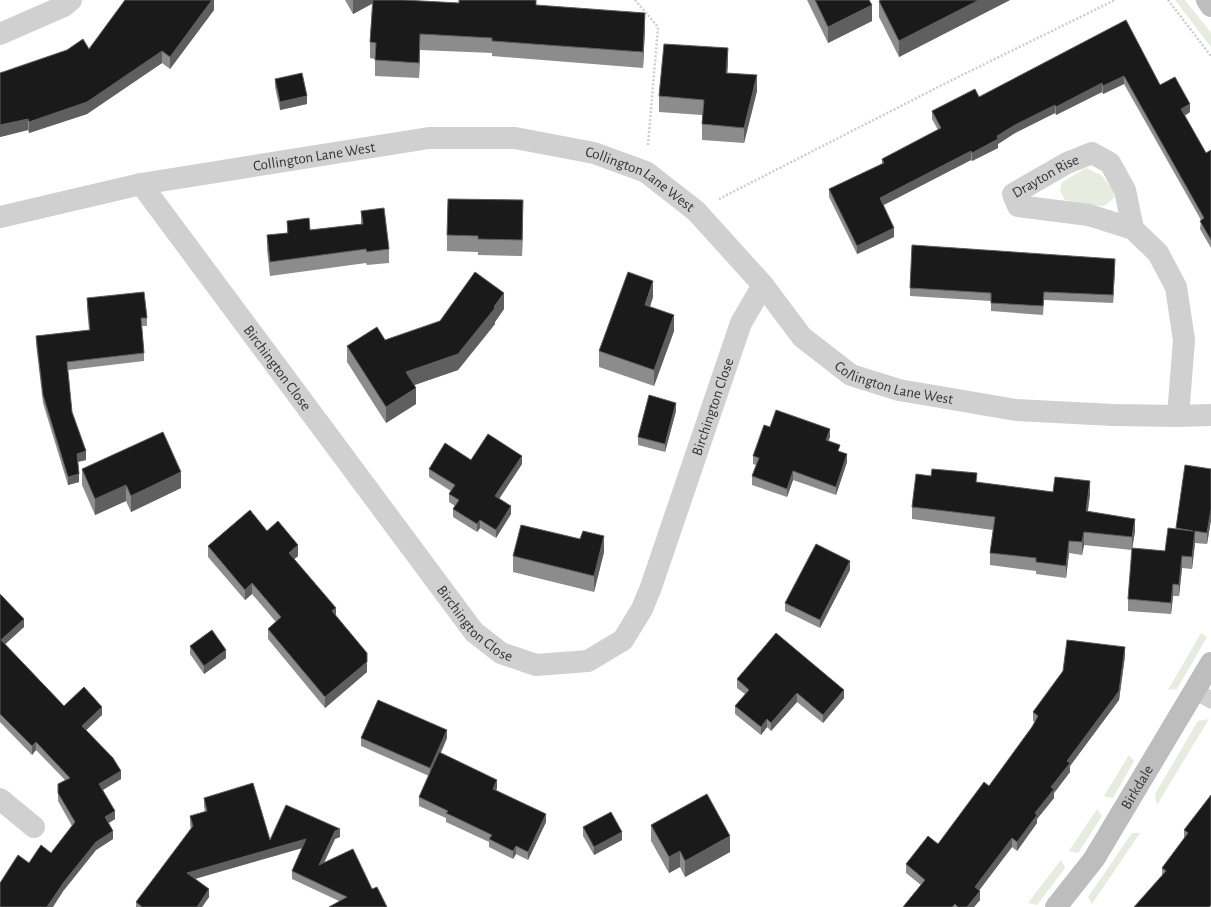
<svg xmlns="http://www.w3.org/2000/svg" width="1211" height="907" font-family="'Alegreya Sans',sans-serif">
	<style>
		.green { fill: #e6ecdf }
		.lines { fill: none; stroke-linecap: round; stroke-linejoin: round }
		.path { stroke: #cdcdcd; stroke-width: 2.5; stroke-dasharray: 2 2; stroke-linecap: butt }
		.lane { stroke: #d0d0d0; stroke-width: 17 }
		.street { stroke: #d0d0d0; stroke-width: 22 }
		.secondary { stroke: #bdbdbd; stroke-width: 22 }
		.wall { fill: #8c8c8c }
		.shaded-wall { fill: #5f5f5f }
		.building { fill: #1a1a1a; stroke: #5f5f5f }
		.labels { text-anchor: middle; stroke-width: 4; stroke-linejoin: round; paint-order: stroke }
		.street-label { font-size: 15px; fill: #333; stroke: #fff }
	</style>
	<rect width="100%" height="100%" fill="#fff"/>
	<path class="green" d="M1175,0H1185L1211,33V47Z
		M1086,168L1101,175L1114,190V198L1104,206L1087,205L1065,200L1060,191L1062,182Z
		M1201,633L1207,637L1177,689L1168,690Z
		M1209,719L1157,805L1155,794L1198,721Z
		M1129,755L1134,761L1113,798L1104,796Z
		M1097,809L1102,816L1078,853L1069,851Z
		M1132,833H1140L1092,904L1088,897Z
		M1061,860L1065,868L1037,905L1028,903Z"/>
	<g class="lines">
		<path class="path" d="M635,0L658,27L648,145
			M1168,0L1211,56
			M719,199L944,84L1115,0"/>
		<path class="lane" d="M1194,690L1211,700"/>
		<g class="street">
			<path d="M0,34L64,6L71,0"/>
			<path id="s1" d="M141,184L474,632L501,653L536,665L588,661L623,640L642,609L651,587L741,323L763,285"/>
			<path id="s2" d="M0,217L141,184L429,138H515L594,153L646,172L696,211L763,285L802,337L851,375L899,390L1016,410L1113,415L1178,416L1211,415"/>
			<path id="s3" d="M1133,229L1089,215L1018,206L1013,194L1067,163L1092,153L1110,163L1125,190L1133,229L1158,253L1176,287L1184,340L1178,416"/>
			<path d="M0,799L34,827"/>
		</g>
		<g class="secondary">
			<path d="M1207,0L1211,6"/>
			<path id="s4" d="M1056,907L1094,859L1211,663"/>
		</g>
	</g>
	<path class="wall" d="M214,0V10L170,69L162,63L87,114L29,133L28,130L0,137V73L89,49Z
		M345,0H403L459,3L536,5L645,28L643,68L492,56V53L420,50L419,78L375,76V59L370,58V42L372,4L353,14Z
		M807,0H869L872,21L828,43Z
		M881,0H1010L899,57L879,17V1Z
		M1126,20L1160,85L1190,112L1185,116L1206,153L1211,150V248L1200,229L1201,220L1124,84L1103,94L1102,92L1056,115L1055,113L1015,133L998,144V148L972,161L971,160L883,205L894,237L857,254L829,197V189L882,164V159L938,130L932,119V111L979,97Z
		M728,64L727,73L757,91L744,143L702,140V115L659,112V96Z
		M275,79L307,104L280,110L275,87Z
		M361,211L389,249V263L367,265L366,263L270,276L267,249V235L287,233V221L310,230L361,224Z
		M523,216L522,256L478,255V252L447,251V235Z
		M1115,268L1113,303L1044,300L1043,315L991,311V301L910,296V288Z
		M653,297L650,307L674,331L654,386L599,367V351Z
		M87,298L147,318V326H142L144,353V361L68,370L72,412L86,460L78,462L79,482L68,485L43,403L36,344V336L89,330L87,307Z
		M504,309L495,322V324L458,370L414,385L416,404L386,423L347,362V346L385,340Z
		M676,411L665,452L638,445V437Z
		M770,427L830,437L828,441L840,452L847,462L836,495L793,480L787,497L752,485V476L756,465L753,464V456Z
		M471,460L522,464L499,499L511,514L496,538L480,528L477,532L453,517V509L455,506L449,502V494L451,491L429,477V469Z
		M1185,465L1211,469V520L1207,544L1195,543L1192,569L1182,568L1179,596H1173L1171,614L1128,611V599L1132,550L1084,545L1082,555L1069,553L1066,578L1036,574V571L990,565V553L993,530L912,519V507L977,482L1053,492L1090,494L1088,511L1135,531L1132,548L1165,551L1176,529Z
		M82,469L181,488L131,512L126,501L95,515L82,485Z
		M267,531L298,556L294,559L336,615L367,672L325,708L268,639V629L276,622L252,594L245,600L208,557V546Z
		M604,552L594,592L513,572V556Z
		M850,570L820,628L785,611V603Z
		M0,594L24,627L5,644L64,706L102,715L86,730L121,779L103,790L115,819L109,823L113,839L96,850L64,890L29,863L51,853L72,826L58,801V784L65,780L36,750L32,755L0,722Z
		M190,646L226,658L204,674L190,654Z
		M1125,656L1119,700L1070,766V772L1054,793V798L1037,819V823L1017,851L1012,847L979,890L980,900L974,907H903L921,885L906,873V864L938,844L989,786L1032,727L1035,722L1033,721V712Z
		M737,679L844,698L823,723L797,702L771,731L767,727L761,735L735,714V706L745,694L737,688Z
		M361,738H447L441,753L497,788L496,790L546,822L528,860L516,854L513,859L489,847V842L446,822V818L419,806V797L429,776L361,746Z
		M1211,795V907L1162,875V868L1184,839V830Z
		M204,798L270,840L340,837L335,839L324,863L372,889L387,907L339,901L292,879V871L302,848L195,879L209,897L202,907H136V902L191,829L190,825V816L205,812L204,806Z
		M651,825L730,852L685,877L680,867L669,873L651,841Z
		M583,827L622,840L594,855L583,836Z"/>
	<path class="shaded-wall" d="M212,0H214V10L170,69V57Z
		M353,0H373V3L353,14Z
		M979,0H1010L899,57V41Z
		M872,5V21L828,43V27Z
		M645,13V28L643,68V52Z
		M420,34V50L419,78V63Z
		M728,48V64L726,88V73Z
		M162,51V63L87,114L29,133V122Z
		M757,75V91L744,143V128Z
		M1124,76V84L1103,94V86Z
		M1102,83V92L1056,115V107Z
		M307,96V104L280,110V102Z
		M1190,104V112L1181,117V109Z
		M1055,105V113L1015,133L998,144V148L972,161V153L997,136L1015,125Z
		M28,119V130L0,137V125Z
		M971,151V160L880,207V198Z
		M523,200V216L522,256V240Z
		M894,228V237L857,254V246Z
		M1115,259V268L1113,303V295Z
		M653,281V297L645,321V305Z
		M504,293V309L495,322V324L458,370L406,388V372L494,307Z
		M674,315V331L654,386V370Z
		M416,388V404L386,423V407Z
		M676,403V411L665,452V444Z
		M830,429V437L826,448V440Z
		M86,451V460L77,462V454Z
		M847,454V462L836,495V487Z
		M522,456V464L495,505V496Z
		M793,471V480L787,497V489Z
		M181,472V488L131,512V496Z
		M79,474V482L68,485V477Z
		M1090,481V494L1086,523V511Z
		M126,485V501L95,515V499Z
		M511,506V514L496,538V530Z
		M1211,509V520L1207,544V533Z
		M1135,519V531L1132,550V537Z
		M480,520V528L477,532V524Z
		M1195,531V543L1192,569V557Z
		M1084,532V545L1082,555V542Z
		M604,536V552L594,592V576Z
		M1069,541V553L1066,578V566Z
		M298,545V556L289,564V553Z
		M1182,556V568L1179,596V585Z
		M850,561V570L820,628V620Z
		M252,583V594L245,600V590Z
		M1173,584V596L1171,614V603Z
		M336,608V619L332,611Z
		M24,619V627L1,648V640Z
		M1125,647V656L1119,700L1070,766V772L1054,793V798L1037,819V823L1017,851V842L1051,787L1067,761Z
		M226,650V658L204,674V666Z
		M367,662V672L325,708V697Z
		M844,690V698L823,723V715Z
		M797,693V702L771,731V723Z
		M102,707V715L82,734V726Z
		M767,719V727L761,735V727Z
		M447,730V738L430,776V768Z
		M36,742V750L32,755V746Z
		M121,771V779L99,792V784Z
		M497,780V788L493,797V789Z
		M115,811V819L105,825V817Z
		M546,814V822L528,860V852Z
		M340,829V837L335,839L319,873V865L335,831Z
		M113,831V839L96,850L64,890L53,907H47L64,882L96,842Z
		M622,832V840L594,855V847Z
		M730,836V852L685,877V861Z
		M1012,838V847L975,896V887Z
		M306,839V847L187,881V873Z
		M516,846V854L513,859V851Z
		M680,851V867L669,873V857Z
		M209,889V897L202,907H197Z
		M980,891V900L974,907H967Z"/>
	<path class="building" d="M125,0H212L170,57L162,51L87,102L29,122L28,119L0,125V73L67,50L83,39L89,49Z
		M373,0H403L459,3V0H536V5L645,13L643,52L492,41V38L420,34L419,63L375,60L376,43L370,42Z
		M815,0H869L872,5L828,27Z
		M881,0H979L899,41L879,1Z
		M1126,20L1160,85L1175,77L1190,104L1181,109L1206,153L1211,150V240L1200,221L1204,218L1124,76L1103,86L1102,83L1056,107L1055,105L1015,125L997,136L998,139L972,153L971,151L880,198L894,228L857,246L829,189L884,163L882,159L941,128L932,111L975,89L979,97Z
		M664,44L728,48L726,73L757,75L744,128L702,124L704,100L659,96Z
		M302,73L307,96L280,102L275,79Z
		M448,199L523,200L522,240L478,239V236L447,235Z
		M384,208L389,249L367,252L366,249L270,262L267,235L288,233L287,221L309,218L310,230L363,224L361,211Z
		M912,245L1115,259L1113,295L1044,292L1043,306L991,303V293L910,288Z
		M475,272L504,293L494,307L495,308L458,354L406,372L416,388L386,407L347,346L377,327L385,340L440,321Z
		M628,272L653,281L645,305L674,315L654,370L599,351Z
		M144,292L147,318H141L144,353L67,362L72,412L86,451L77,454L79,474L68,477L43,395L36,336L90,330L87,298Z
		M649,395L676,403L665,444L638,437Z
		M776,410L830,429L826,440L840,445L838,451L847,454L836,487L793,471L787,489L752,476L759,458L753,456L764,425L770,427Z
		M163,432L181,472L131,496L126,485L95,499L82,469Z
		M488,434L522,456L495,496L511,506L496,530L480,520L477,524L453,509L459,500L449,494L455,485L429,469L445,443L471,460Z
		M1185,465L1211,469V509L1207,533L1195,531L1192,557L1182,556L1179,585L1173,584L1171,603L1128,599L1132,548L1165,551L1168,528L1193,531L1176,528Z
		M932,469L977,473L976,482L1053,492L1055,477L1090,481L1086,511L1135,519L1132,537L1084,532L1082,542L1069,541L1066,566L1036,562V558L990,553L995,517L912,507L916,474L931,476Z
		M250,510L267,531L278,521L298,545L289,553L336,608L332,611L367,653V662L325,697L268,629L281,617L252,583L245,590L208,546Z
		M521,525L580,539L583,531L604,536L594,576L513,556Z
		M816,544L850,561L820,620L785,603Z
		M0,594L24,619L1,640L64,706L84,687L102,707L82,726L113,758L121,771L99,784L115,811L105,817L113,831L96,842L64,882L47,907H0V883L18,855L29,863L41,845L51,853L75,822L58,793V784L70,778L36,742L32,746L0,714Z
		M212,630L226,650L204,666L190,646Z
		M776,633L844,690L823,715L797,693L771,723L767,719L761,727L735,706L749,690L737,679Z
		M1067,640L1125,647L1119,691L1067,761L1070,763L1051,787L1054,789L1035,813L1037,815L1017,842L1012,838L975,887L980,891L967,907H958L955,904L952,907H903L925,880L906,864L928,836L938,844L984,782L989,786L1032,727L1038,716L1033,712L1063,671Z
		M378,700L447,730L430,768L361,738Z
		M439,752L497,780L493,789L546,814L528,852L516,846L513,851L489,839L492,835L446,813L448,811L419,797Z
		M253,783L270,840L286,805L340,829L335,831L319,865L353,849L372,889L377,887L387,907H329L347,897L292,871L306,839L187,873L209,889L197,907H142L136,902L193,826L190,816L207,811L204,798Z
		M707,794L730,836L685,861L680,851L669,857L651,825Z
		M1211,795V905L1209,907H1134L1166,871L1162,868L1188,833L1184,830Z
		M611,812L622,832L594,847L583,827Z"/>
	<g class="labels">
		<g class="street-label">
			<text dy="5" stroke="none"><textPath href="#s2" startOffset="320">Collington Lane West</textPath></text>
			<text dy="5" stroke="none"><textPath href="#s3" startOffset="168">Drayton Rise</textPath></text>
			<text dy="5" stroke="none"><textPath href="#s2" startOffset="656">Collington Lane West</textPath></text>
			<text dy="5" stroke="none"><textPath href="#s1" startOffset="229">Birchington Close</textPath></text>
			<text dy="5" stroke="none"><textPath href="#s2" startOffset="992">Collington Lane West</textPath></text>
			<text dy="5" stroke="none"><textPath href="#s1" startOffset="973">Birchington Close</textPath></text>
			<text dy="5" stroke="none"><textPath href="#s1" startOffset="553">Birchington Close</textPath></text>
			<text dy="5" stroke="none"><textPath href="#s4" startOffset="145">Birkdale</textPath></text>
		</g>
	</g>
</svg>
